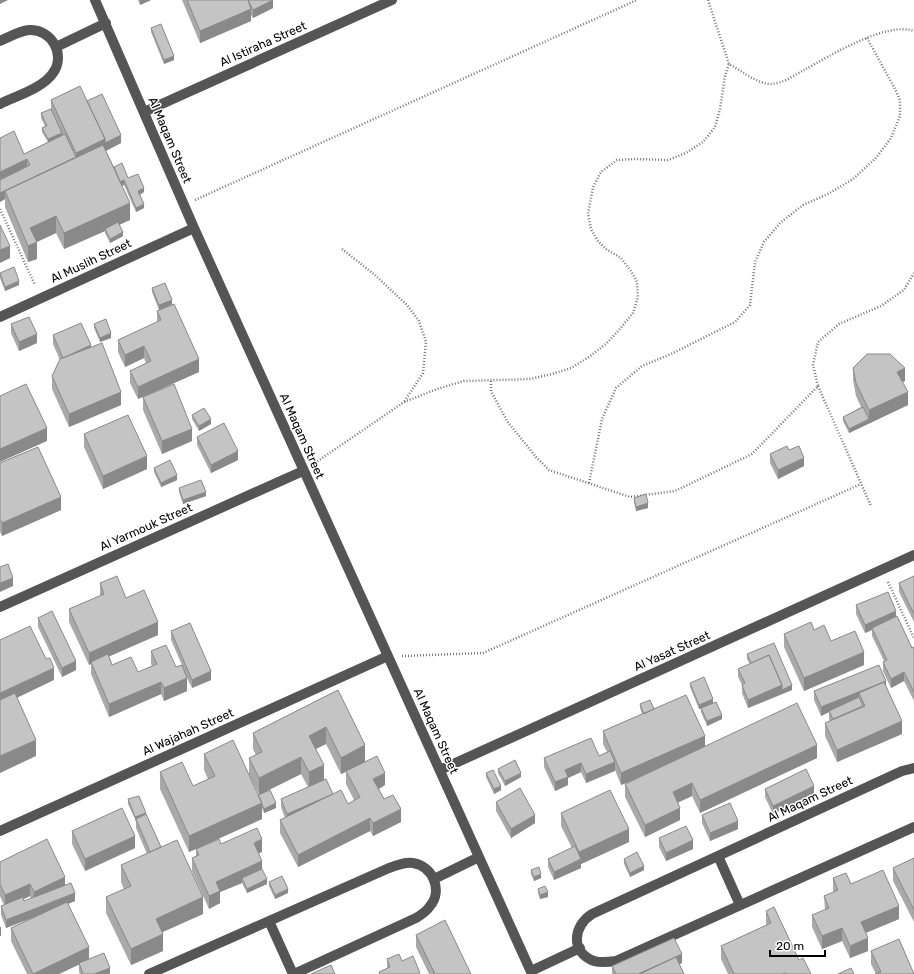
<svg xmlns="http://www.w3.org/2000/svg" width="914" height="974" font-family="Rubik,sans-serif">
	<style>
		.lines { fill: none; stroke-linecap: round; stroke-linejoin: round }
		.path { stroke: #777; stroke-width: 2.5; stroke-dasharray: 1 2; stroke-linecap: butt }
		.minor { stroke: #555; stroke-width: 10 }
		.wall { fill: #a9a9a9; fill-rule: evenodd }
		.shaded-wall { fill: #898989 }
		.building { fill: #c4c4c4; stroke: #898989 }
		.labels { text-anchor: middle; stroke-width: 3; stroke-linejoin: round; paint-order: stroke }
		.street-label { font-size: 12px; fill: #000; stroke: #fff }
	</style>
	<rect width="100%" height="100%" fill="#fff"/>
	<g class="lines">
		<path class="path" d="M708,0L729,64
			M195,200L637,0
			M0,209L35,285
			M342,249L375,275L407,305L419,321L426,342L423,373L404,402
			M491,381V391L507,421L536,457L549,470L630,497L675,491L752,454L818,386L813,365L818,342L839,324L881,306L904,290L914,273
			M818,386L871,506
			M315,463L404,402L437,389L464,381L530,379L552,374L571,368L589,357L607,343L619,330L633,313L638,297L637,282L631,271L621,258L606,249L598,241L591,229L588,214L593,187L601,172L617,160L636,159L668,160L686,153L703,142L715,127L720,109L725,76L729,64C742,71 756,83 770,84C782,84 795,75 804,70C830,56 886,21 914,31
			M589,483L602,419L616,388L642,366L671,354L735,322L750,305L755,262L764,242L780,223L803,205L828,194L853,179L876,158L891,138L900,116V100L894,87L867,38
			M888,582L914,638
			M402,656L483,653L861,484"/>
		<path class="minor" d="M95,0L194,228L532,974
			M0,41C9,37 19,31 29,30C52,29 66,55 53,73C43,88 16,96 0,104
			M56,47L106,23
			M144,112L392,0
			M0,317L194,228
			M0,607L303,471
			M914,768L902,771L592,914C573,926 570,952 594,961C601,963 609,962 616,961L914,827
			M440,770L914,555
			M0,831L388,656
			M718,856L740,905
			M434,879L479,857
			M269,921L293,974
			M531,971L580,948
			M149,974L389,868C397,865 405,862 413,863C433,866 443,891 430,906C427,911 421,915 416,918L294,974"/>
	</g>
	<path class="wall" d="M138,0H151L140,5Z
		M182,0H273V8L253,18L251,15V21L200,43Z
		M151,28L174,60L164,64L151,32Z
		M51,100L87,101L121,143L106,151L114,167L128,178L144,192L140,195L144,208L136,212L124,185H122L130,220L119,224L123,236L110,243L105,233V231L64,249L56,233L37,242V259L28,262L5,207V199L0,202V138L24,154L48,142L42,132V128L45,126L41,118V113L51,109Z
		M0,273L19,285L5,291L0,278Z
		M152,288L172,304L199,372L138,399L130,383V371L146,363L144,358L125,367L118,352V340L157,322V311L169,306L159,310L152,292Z
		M11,324L37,343L19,351L11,333Z
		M94,324L111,338L100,342L94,328Z
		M53,335L91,347L121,405L69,427L52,389V376L60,360L53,344Z
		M853,368L905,381L902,382L908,405L849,433L843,421V417L861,407L856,396L853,380Z
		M143,397L192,441L162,454L143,410Z
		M192,415L211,424L199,431L192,419Z
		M84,434L147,469L103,489L84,447Z
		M197,437L238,460L211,473L197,445Z
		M789,450L804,466L778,479L770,463V454Z
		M0,463L61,510L2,536L0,532Z
		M154,468L177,480L161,487L154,472Z
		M179,488L206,496L183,504L179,492Z
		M634,498L648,508L636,511L634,502Z
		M914,576V622L899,592V583Z
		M100,583L126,598L158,635L109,656L112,665L138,672L152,666L151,664V651L176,667L182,665L171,640V631L211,680L192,688L187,678V691L164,701L161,694L109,717L91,674V664L89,665L69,622V609L100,596Z
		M856,605L896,616L912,648L914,647V701L904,681L891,688L883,671V662L884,661L872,636V630L865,633L856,614Z
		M38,618L76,670L62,677L38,627Z
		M814,630L864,665L804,691L784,647V634Z
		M747,654L792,690L748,708L742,693V685L738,677V669L750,664L747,659Z
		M690,683L713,703L722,719L707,726L701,712V709H699L690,687Z
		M886,686L902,734L837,762L825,736V723L830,721L829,719V712L821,716L814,700V691Z
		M338,690L365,761L385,785L379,789L384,799L401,822L373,836L370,831L298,867L280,833V820L285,818L281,807V799L308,787L301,774L264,792L276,808L264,813L262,808V819L189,852L160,789V772L193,786L208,779L204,770V754L258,795L259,794L249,775V758L256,755L253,749V733ZM326,744L341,774L346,772V784L354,800L348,804L333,794L324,780L316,749Z
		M640,704L654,709L705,746L817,758L700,813L692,796L678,802L680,820L645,837L625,797V784L631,781L621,785L615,770L586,783L581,772L568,778V785L555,791L544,767V758L599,756L607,752L603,744V731L642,714L640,708Z
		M498,769L521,777L505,786L498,773Z
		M486,773L501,790L494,794L486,777Z
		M765,789L814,794L773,814L765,797Z
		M128,799L146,814L161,847L203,914L162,932L163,951L131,965L106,913V897L124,889L121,882V865L147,854L136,828V821L128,804Z
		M496,802L535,823L511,838L496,811Z
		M561,813L629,842L581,864V868L554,880L548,867V859L572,848L561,826Z
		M702,815L738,829L710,841L702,823Z
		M72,831L135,848L85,871L72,844Z
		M659,838L693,849L666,861L659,847Z
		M221,844L262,852L259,853L262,869L267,884L247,893L242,883L220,892V903L209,909L192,871V858L196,856V849Z
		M914,858V922L893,881V868Z
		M624,859L644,870L630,877L624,864Z
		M0,862L65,885L75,901L68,904L89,959L110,974H80L79,972V964L59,974H27L11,941V928L34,917L6,928L1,915V906L4,905L0,896ZM30,896L31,899L24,901V899Z
		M531,870L541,878L534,881L531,874Z
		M833,878L851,884L899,919L865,933L868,951L850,958L842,941L822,949L812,927V915L825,910L824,896L834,892L833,891Z
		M269,882L288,893L275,899L269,886Z
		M538,889L548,897L540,899L538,893Z
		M766,911L799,960L811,974H728L721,959V946L767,925L766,924Z
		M416,935L471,974H429L416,947Z
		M871,951L914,974H876L871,964Z
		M387,959L402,961L420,974H379V972L387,969Z
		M682,963L679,964L684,974H612V966Z"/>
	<path class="shaded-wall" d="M0,0H8L0,4Z
		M140,0H151L140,5Z
		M273,0V8L253,18V10Z
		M251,9V21L200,43V31Z
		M174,56V60L164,64V60Z
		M62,133V137L48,144V139Z
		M121,135V143L105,151V143Z
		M105,139V151L5,191V199L0,202V193L76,157V153Z
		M27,159V167L0,180V172Z
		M124,180V185L116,188V184Z
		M144,188V192L138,195V191Z
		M130,203V220L106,231L105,229V231L64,249V233Z
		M144,204V208L136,212V208Z
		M56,216V233L30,245V228Z
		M123,232V236L110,243V239Z
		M37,242V259L28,262V246Z
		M10,246V258L0,263V250Z
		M19,281V285L5,291V287Z
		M172,300V304L159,310V305Z
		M111,333V338L100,342V338Z
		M37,334V343L19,351V342Z
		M91,345V354L63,366V358Z
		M144,346V358L125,367V355Z
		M199,359V372L138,399V387Z
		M905,368V381L897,385V372Z
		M121,392V405L69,427V414Z
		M908,392V405L849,433V429L869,419V410Z
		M211,419V424L199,431V426Z
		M47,428V441L0,462V449Z
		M192,429V441L162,454V441Z
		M238,451V460L211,473V465Z
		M147,456V469L103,489V476Z
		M804,458V466L778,479V470Z
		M177,475V480L161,487V483Z
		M206,492V496L183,504V500Z
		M61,497V510L2,536V523Z
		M648,503V508L636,511V507Z
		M13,578V586L0,592V583Z
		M896,611V620L872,628V630L865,633V625Z
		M158,622V635L92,664L91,662V664L89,665V653Z
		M864,652V665L804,691V678Z
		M76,661V670L62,677V668Z
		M54,668V680L0,706V693Z
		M211,671V680L192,688V680Z
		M904,672V681L891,688V679Z
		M187,678V691L164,701V688Z
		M886,681V690L859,693V700L829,711V712L821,716V707Z
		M161,682V694L109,717V704Z
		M782,685H792V690L748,708V700Z
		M713,699V703L699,709V705Z
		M722,715V719L707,726V721Z
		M902,721V734L837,762V750Z
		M326,727V744L309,752V736Z
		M705,736V749L621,785V773Z
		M36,740V756L0,773V756Z
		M365,745V762L341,774V758Z
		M817,745V758L700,813V800Z
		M301,757V774L259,795V778Z
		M615,762V771L586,783V774Z
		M581,763V772L568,778V785L555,791V782L565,770Z
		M324,765V781L309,789V772Z
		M385,773V785L373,792V779Z
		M521,773V777L505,786V781Z
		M692,783V796L673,805V792Z
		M501,786V790L494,794V789Z
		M814,786V794L773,814V806Z
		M333,794L287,822V814Z
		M262,803V819L189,852V836Z
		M276,803V808L264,813V809Z
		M680,808V820L645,837V825Z
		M401,809V822L373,836V823Z
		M146,813V817L136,819L135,822V817Z
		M535,815V823L511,838V829Z
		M370,818V831L298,867V855Z
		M738,821V829L710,841V833Z
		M629,829V842L581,864V868L554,880V872L579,860V852Z
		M135,836V848L85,871V859Z
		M262,839V852L254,855V843Z
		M693,840V849L666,861V853Z
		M262,861V874L242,878V883L220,892V903L209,909V896L216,882Z
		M644,866V870L630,877V873Z
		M541,874V878L534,881V877Z
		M65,877V889L34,904V892Z
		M267,879V884L247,893V889Z
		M30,884V896L5,908V895Z
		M288,889V893L275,899V895Z
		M548,892V897L540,899V895Z
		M75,893V901L6,928V920Z
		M203,897V914L156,935V919Z
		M899,906V919L861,935V922Z
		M0,927H1V936H0Z
		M842,928V941L822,949V936Z
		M163,934V951L131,965V949Z
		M868,938V951L850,958V946Z
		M89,947V960L59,974H33Z
		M682,954V963L657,974H638Z
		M110,968V974H94Z"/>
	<path class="building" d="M187,0H248L251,9L200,31Z
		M248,0H273L253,10Z
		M161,24L174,56L164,60L151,28Z
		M80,86L105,139L76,153L51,100Z
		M102,94L121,135L105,143V139L87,101Z
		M51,109L62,133L48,139L42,128L47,126L41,113Z
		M14,131L24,154L65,134L76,157L0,193V180L30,165L27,159L0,172V138Z
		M103,145L130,203L64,233L56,216L30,228L37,242L28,246L5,191Z
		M122,163L128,178L138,174L144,188L138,191L144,204L136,208L124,180L120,182L114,167Z
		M118,222L123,232L110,239L105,229Z
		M0,225L10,246L0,250Z
		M14,267L19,281L5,287L0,273Z
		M165,283L172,300L159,305L152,288Z
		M174,304L199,359L138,387L130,371L151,361L144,346L125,355L118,340L161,320L157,311Z
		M29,317L37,334L19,342L11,324Z
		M106,319L111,333L100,338L94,324Z
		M81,323L91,345L63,358L53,335Z
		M102,343L121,392L69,414L52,376L60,359Z
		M867,354H890L905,368L897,372L908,392L869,410L856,383L853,368Z
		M26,384L47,428L0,449V396Z
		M174,384L192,429L162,441L143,397Z
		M863,407L869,419L849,429L843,417Z
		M204,408L211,419L199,426L192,415Z
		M128,415L147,456L103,476L84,434Z
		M224,423L238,451L211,465L197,437Z
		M787,446L789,450L799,446L804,458L778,470L770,454Z
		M38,447L61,497L2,523L0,519V463Z
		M170,460L177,475L161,483L154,468Z
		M201,480L206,492L183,500L179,488Z
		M646,494L648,503L636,507L634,498Z
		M8,564L13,578L0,583V567Z
		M117,576L126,598L144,590L158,622L89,653L69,609L104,594L100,583Z
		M914,576V614L899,583Z
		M888,592L896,611L865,625L856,605Z
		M52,611L76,661L62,668L38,618Z
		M897,616L912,648L914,647V692L904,672L891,679L883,662L887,660L872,628Z
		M811,622L814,630L824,625L831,641L855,631L864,652L804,678L784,634Z
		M190,623L211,671L192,680L171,631Z
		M30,626L46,659L50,658L54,668L0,693V640Z
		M774,643L792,685L782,690V685L769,655L751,663L747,654Z
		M166,645L176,667L182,665L187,678L164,688L161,682L109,704L91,662L108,654L112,665L131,657L138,672L157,664L151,651Z
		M769,655L782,685L748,700L742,685L745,683L738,669Z
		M879,665L886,681L821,707L814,691Z
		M704,677L713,699L699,705L690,683Z
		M884,682L902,721L837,750L825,723L865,706L859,693Z
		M338,690L365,745L341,758L326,727L309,736L324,765L309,772L301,757L259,778L249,758L262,752L253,733Z
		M15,693L36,740L0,756V700Z
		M686,695L705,736L621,773L603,731Z
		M859,697L863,706L833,719L829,711Z
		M650,700L654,709L644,714L640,704Z
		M716,702L722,715L707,721L701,708Z
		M797,703L817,745L700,800L692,783L673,792L680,808L645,825L625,784Z
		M591,738L599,756L610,751L615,762L586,774L581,763L565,770L568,777L555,782L544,758Z
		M233,740L262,803L189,836L160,772L182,762L193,786L215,776L204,754Z
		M377,756L385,773L373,779L384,799L393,795L401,809L373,823L370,818L298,855L280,820L341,790L348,804L360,797L346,771Z
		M515,760L521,773L505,781L498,769Z
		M806,769L814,786L773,806L765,789Z
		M493,770L501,786L494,789L486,773Z
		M326,779L333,794L287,814L281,799Z
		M520,788L535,815L511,829L496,802Z
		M270,790L276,803L264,809L258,795Z
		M610,790L629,829L579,852L561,813Z
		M139,796L146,813L135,817L128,799Z
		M730,803L738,821L710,833L702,815Z
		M122,808L135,836L85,859L72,831Z
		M146,814L161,847L150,852L136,819Z
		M686,826L693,840L666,853L659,838Z
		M257,828L262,839L254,843L262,861L216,882L220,891L209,896L192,858L199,855L196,849L219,839L221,844Z
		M47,839L65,877L34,892L30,884L5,895L0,884V862Z
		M177,840L203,897L156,919L163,934L131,949L106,897L131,886L121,865Z
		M575,846L581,859L554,872L548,859Z
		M637,852L644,866L630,873L624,859Z
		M914,858V910L893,868Z
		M539,867L541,874L534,877L531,870Z
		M262,869L267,879L247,889L242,878Z
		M883,870L899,906L861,922L868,938L850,946L842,928L822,936L812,915L829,908L824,896L838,890L833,878L846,873L851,884Z
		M282,876L288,889L275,895L269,882Z
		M71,883L75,893L6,920L1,906L23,897L24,901Z
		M545,886L548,892L540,895L538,889Z
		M67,902L89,947L33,974L11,928Z
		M774,907L799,960L803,958L811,974H786L785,973L782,974H734L721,946L771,923L766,911Z
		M445,920L471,974H435L416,935Z
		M674,938L682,954L638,974H616L612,966Z
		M899,939L914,974H875L881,972L871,951Z
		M104,953L110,968L94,974H83L79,963Z
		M399,954L402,961L413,956L420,973L418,974H380L379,972L390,967L387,959Z
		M676,957L684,974H640Z
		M331,965L335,974H311Z
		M851,968L854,974H838Z"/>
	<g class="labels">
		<g class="street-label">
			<text transform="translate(263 44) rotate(-24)" y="4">Al Istiraha Street</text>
			<text transform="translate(170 140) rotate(67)" y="4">Al Maqam Street</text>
			<text transform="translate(91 261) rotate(-25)" y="4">Al Muslih Street</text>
			<text transform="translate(302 436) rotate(66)" y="4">Al Maqam Street</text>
			<text transform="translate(146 527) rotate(-24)" y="4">Al Yarmouk Street</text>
			<text transform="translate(672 651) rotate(-24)" y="4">Al Yasat Street</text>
			<text transform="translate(436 731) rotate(66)" y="4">Al Maqam Street</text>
			<text transform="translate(188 732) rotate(-24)" y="4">Al Wajahah Street</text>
			<text transform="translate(810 799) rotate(-25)" y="4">Al Maqam Street</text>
		</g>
	</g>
	<path d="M770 950v6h55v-6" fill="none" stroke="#000000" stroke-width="2"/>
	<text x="776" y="950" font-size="12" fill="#000000" stroke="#ffffff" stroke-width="3" paint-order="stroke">20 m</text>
</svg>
